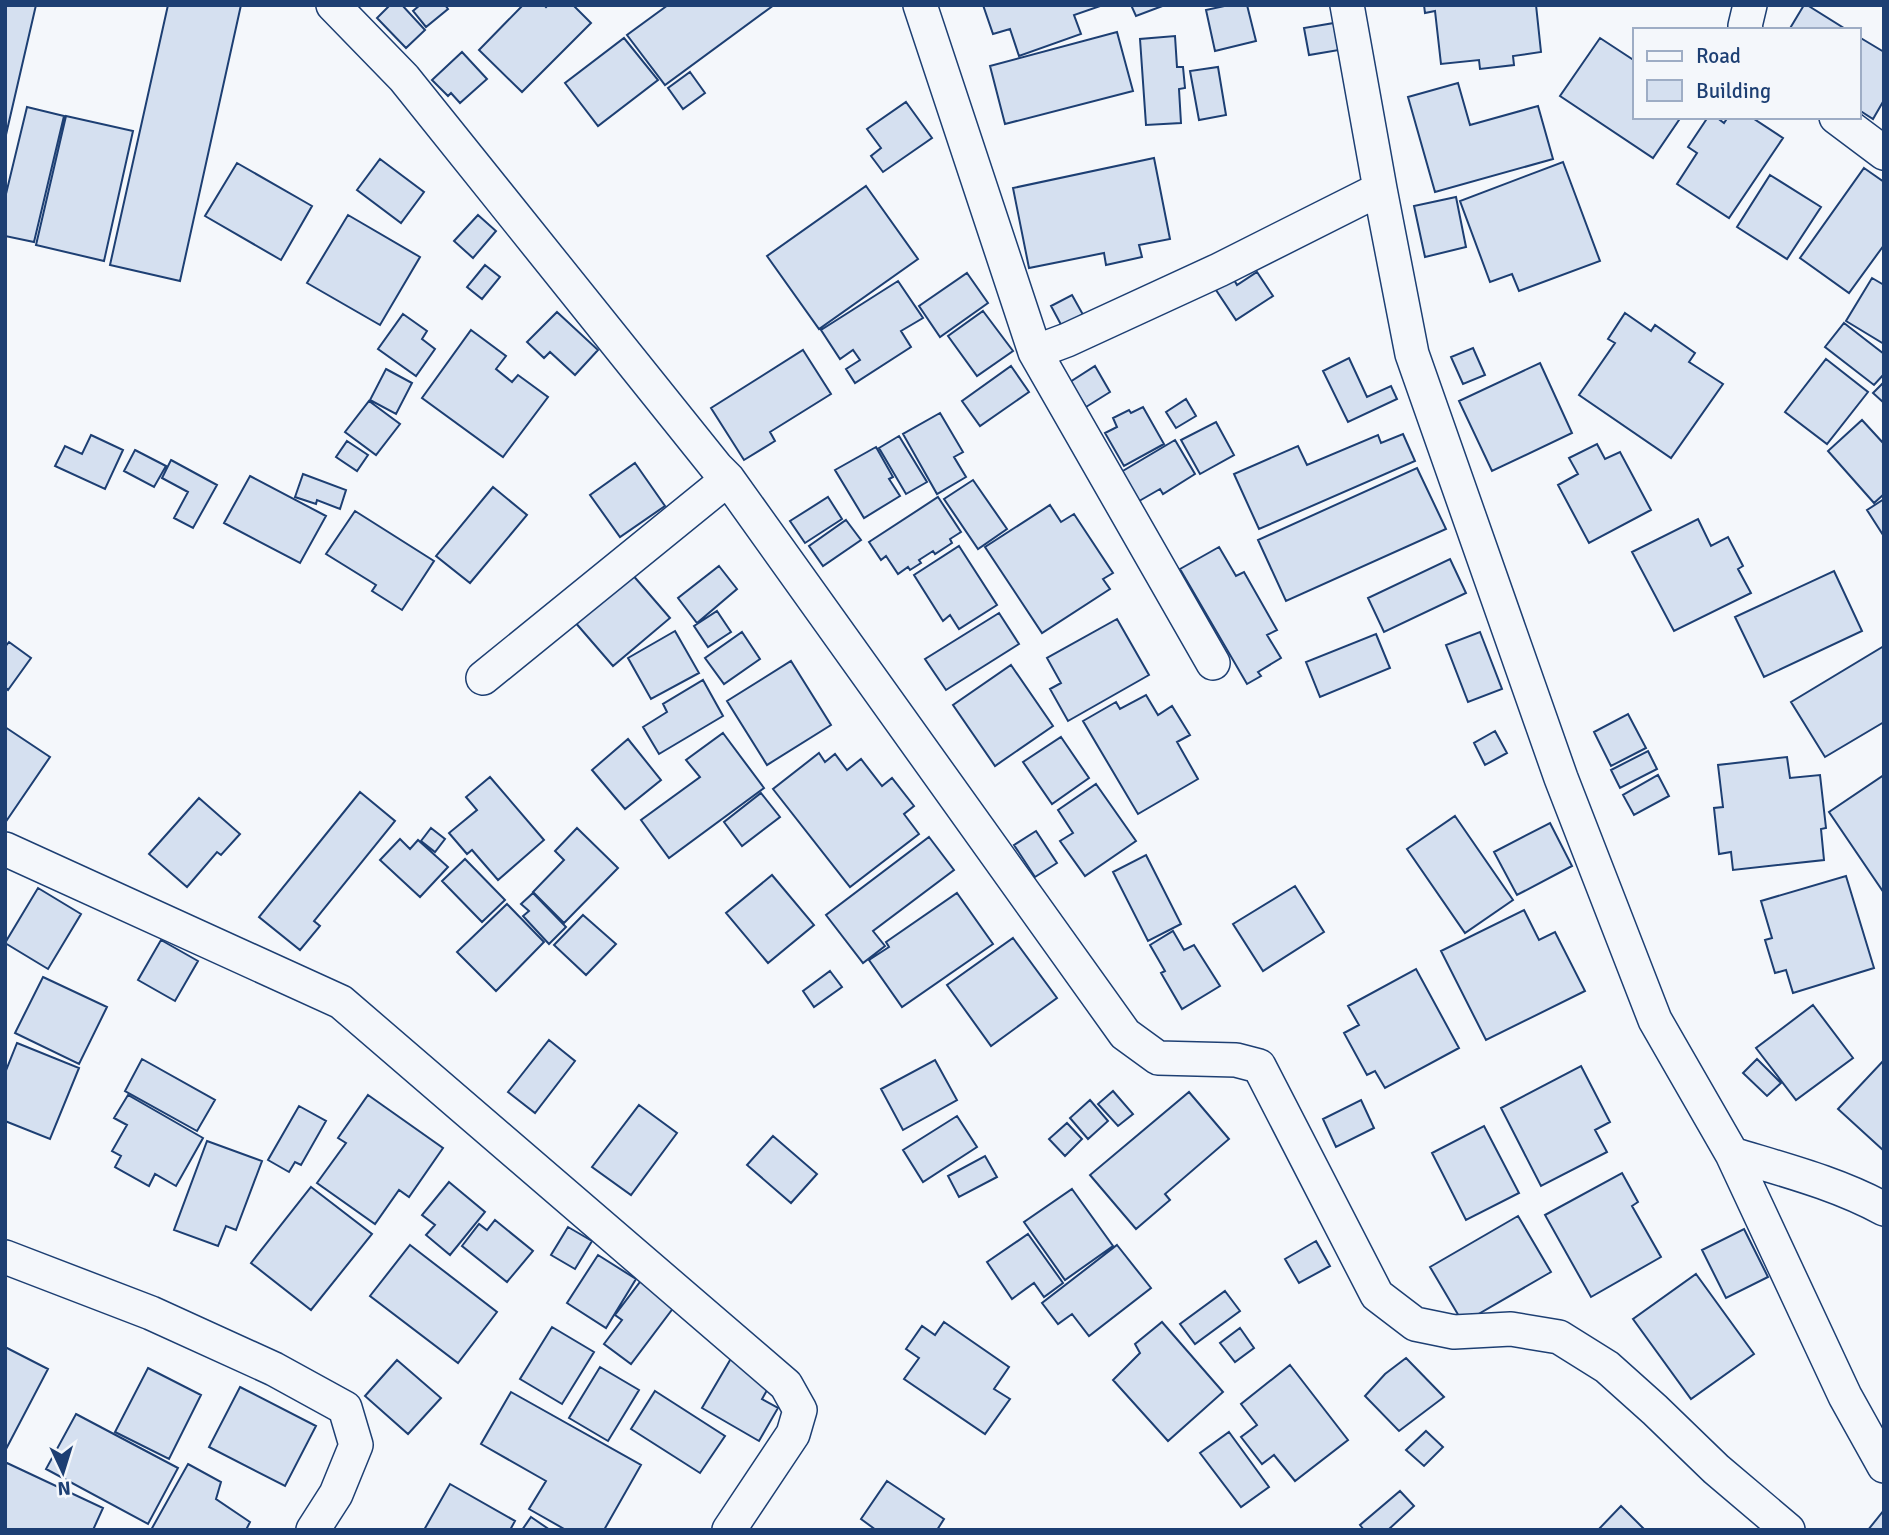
<svg xmlns="http://www.w3.org/2000/svg" width="1889" height="1535" font-family="Signika,sans-serif">
	<style>
		.building { fill: #d5e0f0; stroke: #1d3f73; stroke-width: 2 }
		.lines { fill: none; stroke-linecap: round; stroke-linejoin: round }
		.street-casing { stroke: #1d3f73; stroke-width: 36 }
		.street { stroke: #f4f7fb; stroke-width: 33 }
	</style>
	<rect width="100%" height="100%" fill="#f4f7fb"/>
	<path class="building" d="M5,5H36L5,139Z
		M168,5H241L180,281L110,265Z
		M390,5H402L425,30L406,48L377,18Z
		M420,5H445L448,9L426,27L413,11Z
		M523,5H544L546,7L548,5H573L591,23L522,92L479,50Z
		M668,5H774L665,85L627,35Z
		M983,5H1103L1074,15L1081,34L1019,56L1010,29L993,34Z
		M1131,5H1165L1136,16Z
		M1229,5H1247L1256,41L1215,51L1206,10Z
		M1424,5H1536L1541,52L1513,56L1514,65L1480,69L1479,60L1441,64L1435,11L1425,13Z
		M1804,5H1807L1847,30H1789Z
		M1334,23L1339,50L1309,55L1304,28Z
		M1117,32L1133,91L1005,124L990,66Z
		M1175,36L1177,67H1183L1185,88L1179,89L1181,123L1146,125L1140,39Z
		M1859,37L1884,52V100L1873,119L1859,110Z
		M624,38L658,80L598,126L565,83Z
		M1600,38L1635,61V117H1681L1653,158L1560,96Z
		M462,52L487,79L460,103L451,93L448,96L432,80Z
		M1218,67L1226,115L1199,120L1190,71Z
		M690,72L705,93L683,109L668,88Z
		M1458,83L1470,125L1538,106L1553,159L1435,192L1408,97Z
		M906,102L932,138L883,172L871,156L881,148L867,129Z
		M27,107L64,116L34,242L5,236V198Z
		M66,116L133,131L104,261L36,245Z
		M1708,117H1716L1724,123L1728,117H1751L1783,138L1729,218L1677,184L1697,153L1688,147Z
		M1154,158L1170,239L1139,245L1142,257L1106,265L1104,253L1029,268L1013,188Z
		M380,159L424,192L401,223L357,190Z
		M1563,162L1600,261L1519,291L1512,274L1490,282L1460,201Z
		M237,163L312,206L281,260L205,216Z
		M1864,168L1884,182V245L1849,293L1800,258Z
		M1770,175L1821,207L1787,259L1737,227Z
		M866,186L918,259L819,329L767,256Z
		M1456,197L1466,247L1425,257L1414,206Z
		M348,215L420,257L380,325L307,283Z
		M478,215L496,231L473,258L454,241Z
		M485,265L500,277L482,299L467,287Z
		M1257,272L1273,296L1236,320L1216,290L1233,278L1237,285Z
		M967,273L988,303L940,337L919,306Z
		M1872,278L1884,285V344L1846,321Z
		M898,281L923,318L901,331L911,347L855,383L846,369L860,360L853,350L840,359L821,330Z
		M1072,295L1086,320L1065,332L1051,306Z
		M983,311L1013,351L977,376L948,336Z
		M557,312L598,350L575,375L550,352L544,358L527,342Z
		M1625,313L1651,331L1655,325L1695,353L1689,362L1723,384L1671,458L1579,395L1615,343L1608,339Z
		M403,314L427,331L422,339L435,349L416,376L378,349Z
		M1844,323L1884,354V374L1874,385L1825,347Z
		M471,330L506,356L496,369L512,382L518,375L548,397L503,457L422,398Z
		M1473,348L1485,375L1463,384L1451,357Z
		M803,350L831,394L770,432L775,441L744,460L711,408Z
		M1349,358L1367,397L1391,386L1397,399L1348,422L1323,371Z
		M1826,359L1868,392L1827,444L1785,412Z
		M1540,363L1572,433L1492,471L1459,401Z
		M1011,366L1029,392L980,426L962,401Z
		M1095,366L1110,392L1086,407L1070,382Z
		M386,369L412,383L396,414L370,400Z
		M1884,382V403L1873,393Z
		M1186,399L1196,416L1176,428L1166,412Z
		M369,401L400,424L376,455L345,432Z
		M1143,407L1164,444L1124,466L1105,433L1117,427L1113,418L1129,410L1131,413Z
		M940,413L963,452L954,457L966,477L937,494L903,434Z
		M1862,420L1884,444V494L1874,503L1828,451Z
		M1216,422L1234,455L1200,474L1181,440Z
		M1403,434L1415,461L1259,529L1234,474L1298,446L1307,465L1378,435L1381,443Z
		M91,435L123,450L105,489L55,466L65,446L82,454Z
		M899,436L927,482L906,494L879,448Z
		M1175,440L1195,474L1163,494L1160,489L1134,504L1116,475Z
		M347,441L368,455L357,471L336,457Z
		M1597,444L1605,459L1620,452L1651,510L1589,543L1558,485L1578,474L1569,458Z
		M876,447L893,477L889,479L900,496L864,518L835,470Z
		M135,450L166,466L154,487L124,471Z
		M171,460L217,485L193,528L174,518L188,492L162,478Z
		M635,463L665,506L620,537L590,495Z
		M1417,468L1446,529L1286,601L1258,540Z
		M303,474L346,490L340,509L317,500L316,504L295,497Z
		M250,476L326,516L300,563L224,523Z
		M973,480L1007,529L978,549L944,499Z
		M493,487L527,515L470,583L436,556Z
		M828,497L842,519L805,543L790,521Z
		M938,497L961,532L950,539L952,543L935,554L933,551L919,560L921,563L910,570L908,567L898,574L886,556L881,560L869,542Z
		M1884,499V534L1883,535L1867,510Z
		M1050,505L1061,522L1074,514L1113,573L1103,579L1110,589L1042,633L985,547Z
		M355,511L434,561L402,610L372,591L376,585L326,554Z
		M1698,519L1711,546L1728,537L1743,566L1738,569L1751,593L1674,631L1632,552Z
		M846,520L861,540L823,566L809,546Z
		M959,546L997,605L959,629L950,615L943,621L914,575Z
		M1219,547L1236,576L1244,572L1277,630L1267,635L1281,658L1258,672L1261,676L1247,684L1180,569Z
		M1450,559L1466,593L1384,632L1368,598Z
		M719,566L737,589L697,623L678,598Z
		M1834,571L1862,631L1764,677L1735,617Z
		M631,573L670,618L613,666L574,621Z
		M717,611L731,632L708,647L694,626Z
		M999,613L1019,644L946,690L925,659Z
		M1117,619L1149,675L1068,721L1050,689L1061,683L1047,658Z
		M675,631L699,673L651,699L628,658Z
		M742,632L760,659L724,684L705,658Z
		M1480,632L1502,689L1468,702L1446,645Z
		M1376,634L1390,668L1320,697L1306,662Z
		M9,642L31,658L8,690L5,687V647Z
		M1884,646V722L1825,757L1791,702Z
		M791,661L831,725L767,765L727,701Z
		M1011,665L1053,726L995,766L953,705Z
		M703,680L723,716L659,754L643,727L667,712L663,704Z
		M1146,695L1158,715L1172,706L1190,735L1177,742L1198,779L1138,814L1083,721L1116,702L1120,709Z
		M1628,714L1646,748L1611,766L1594,732Z
		M5,727L50,757L7,820L5,818Z
		M1495,731L1507,753L1485,765L1474,743Z
		M723,733L764,788L669,858L641,820L700,777L686,760Z
		M1061,737L1089,778L1052,804L1023,762Z
		M628,739L661,780L625,809L592,770Z
		M1648,751L1657,769L1620,788L1611,770Z
		M819,753L825,762L835,754L847,770L861,759L882,786L892,778L914,806L904,814L919,834L850,887L773,789Z
		M1787,757L1790,778L1820,775L1826,828L1821,829L1824,860L1733,870L1731,852L1719,854L1714,808L1723,807L1718,765Z
		M1658,775L1669,796L1634,815L1623,795Z
		M1884,775V893L1829,812Z
		M490,777L544,840L498,880L472,850L467,854L449,833L477,810L466,797Z
		M1096,784L1136,841L1085,876L1060,841L1073,833L1058,810Z
		M360,792L395,821L314,921L320,926L300,950L259,917Z
		M761,793L780,817L742,846L724,822Z
		M199,798L240,834L221,855L217,852L187,887L149,854Z
		M1455,816L1513,900L1465,933L1407,849Z
		M1550,823L1572,866L1517,895L1494,852Z
		M431,828L445,839L435,852L421,841Z
		M577,828L618,868L564,923L533,892L564,860L555,851Z
		M1036,831L1057,863L1035,877L1014,845Z
		M929,837L954,870L873,931L885,946L863,963L826,915Z
		M400,839L410,849L418,840L448,867L420,897L380,860Z
		M1146,855L1181,924L1148,941L1113,872Z
		M465,859L505,900L482,922L442,881Z
		M772,875L814,925L768,963L726,913Z
		M1846,876L1874,968L1793,993L1786,970L1775,973L1765,940L1772,938L1761,901Z
		M1295,886L1324,932L1263,971L1233,924Z
		M38,888L81,914L48,969L5,943Z
		M533,893L566,927L549,944L523,916L529,911L521,904Z
		M957,893L993,944L902,1007L869,960L889,947L886,942Z
		M507,904L544,942L496,991L457,952Z
		M1524,910L1539,940L1555,932L1585,991L1486,1040L1441,951Z
		M583,915L616,944L586,975L554,945Z
		M1173,931L1184,950L1194,945L1220,986L1182,1009L1161,973L1165,971L1150,945Z
		M1013,938L1057,998L991,1046L947,985Z
		M161,940L198,961L175,1001L138,980Z
		M1416,969L1459,1048L1385,1088L1375,1071L1367,1075L1344,1033L1359,1025L1348,1006Z
		M830,971L842,987L814,1007L803,991Z
		M43,977L107,1007L79,1064L15,1033Z
		M1813,1005L1853,1058L1796,1100L1756,1048Z
		M549,1040L575,1061L535,1113L508,1092Z
		M17,1043L79,1068L50,1139L5,1121V1073Z
		M142,1059L215,1100L197,1131L125,1091Z
		M1757,1059L1781,1083L1767,1096L1743,1073Z
		M935,1060L957,1100L903,1130L881,1089Z
		M1884,1060V1151L1838,1109Z
		M1581,1066L1610,1122L1595,1130L1607,1152L1541,1186L1501,1108Z
		M1113,1091L1133,1114L1118,1126L1098,1104Z
		M1189,1092L1229,1139L1165,1194L1170,1200L1136,1229L1090,1175Z
		M128,1095L203,1138L176,1186L155,1174L149,1186L115,1167L121,1156L112,1151L127,1125L114,1118Z
		M368,1095L443,1148L409,1197L399,1190L375,1224L317,1183L346,1143L338,1138Z
		M1090,1100L1108,1121L1088,1139L1070,1118Z
		M1361,1100L1374,1128L1336,1147L1323,1119Z
		M639,1105L677,1133L631,1195L592,1167Z
		M299,1106L326,1121L301,1165L295,1162L289,1172L268,1160Z
		M957,1116L977,1147L923,1182L903,1150Z
		M1067,1123L1082,1139L1065,1156L1049,1139Z
		M1484,1126L1519,1193L1466,1220L1432,1153Z
		M773,1136L817,1174L791,1203L747,1165Z
		M207,1141L262,1161L236,1230L226,1226L218,1246L174,1230Z
		M985,1156L997,1177L959,1197L948,1176Z
		M1622,1173L1638,1202L1632,1206L1661,1257L1591,1297L1545,1215Z
		M449,1182L485,1212L450,1255L426,1235L435,1225L422,1215Z
		M311,1187L372,1234L311,1310L251,1263Z
		M1072,1189L1113,1246L1065,1280L1024,1222Z
		M1518,1216L1551,1272L1463,1323L1430,1267Z
		M495,1220L533,1251L507,1282L462,1246L479,1224L487,1230Z
		M568,1227L592,1241L575,1269L551,1255Z
		M1744,1229L1768,1277L1726,1298L1702,1250Z
		M1028,1234L1063,1283L1044,1297L1034,1283L1012,1299L987,1262Z
		M1316,1241L1330,1266L1299,1283L1285,1259Z
		M410,1245L497,1312L458,1363L370,1296Z
		M1117,1245L1151,1288L1089,1336L1072,1314L1058,1324L1042,1303Z
		M598,1255L636,1279L606,1328L567,1303Z
		M1696,1274L1754,1354L1691,1399L1633,1319Z
		M643,1278L677,1303L631,1364L604,1344L622,1320L615,1315Z
		M1225,1291L1240,1311L1195,1344L1180,1324Z
		M944,1322L1009,1367L994,1389L1010,1399L985,1434L904,1379L919,1358L906,1349L922,1326L935,1335Z
		M1162,1322L1223,1392L1168,1441L1113,1380L1140,1353L1135,1344Z
		M552,1327L594,1352L562,1404L520,1379Z
		M1240,1328L1254,1348L1235,1362L1220,1343Z
		M5,1347L48,1369L5,1451Z
		M733,1355L774,1378L762,1399L778,1408L759,1441L702,1408Z
		M1406,1358L1444,1397L1399,1431L1365,1396L1385,1374Z
		M397,1360L441,1398L408,1434L365,1396Z
		M1290,1365L1348,1440L1295,1481L1274,1455L1262,1464L1241,1437L1257,1425L1241,1404Z
		M600,1367L639,1390L608,1441L569,1418Z
		M148,1368L201,1395L169,1459L115,1432Z
		M240,1387L316,1426L285,1486L209,1447Z
		M655,1391L725,1436L700,1473L631,1429Z
		M511,1392L641,1465L604,1530H566L529,1509L546,1481L481,1444Z
		M76,1414L178,1468L148,1524L46,1469Z
		M1426,1431L1443,1447L1424,1466L1406,1450Z
		M1229,1432L1269,1487L1241,1507L1200,1453Z
		M7,1463L103,1508L93,1530H5V1465Z
		M188,1464L221,1482L216,1499L250,1522L246,1530H151Z
		M887,1481L944,1519L937,1530H876L861,1519Z
		M450,1484L515,1521L510,1530H424Z
		M1400,1491L1414,1506L1388,1530H1364L1360,1525Z
		M1621,1506L1645,1530H1598Z
		M1884,1510V1530H1868Z
		M531,1517L550,1530H522Z"/>
	<g class="lines">
		<g class="street-casing">
			<path id="street" d="M333,5L404,78L717,468L728,479L1125,1034L1158,1058L1236,1060L1259,1066L1377,1295L1415,1324L1454,1332L1511,1329L1559,1337L1607,1367L1655,1410L1716,1469L1788,1530
				M920,5L1035,352L1213,663
				M1347,5L1380,189L1412,354L1561,778L1655,1020L1732,1154L1845,1396L1884,1466
				M1746,30L1745,26L1750,5
				M1836,117L1884,153
				M1035,352L1067,340L1219,270L1380,189
				M483,678L728,479
				M5,849L341,1002L786,1385L800,1410L793,1434L729,1530
				M1732,1154C1784,1170 1836,1183 1884,1209
				M5,1257L151,1313L274,1369L345,1408L356,1445L336,1494L313,1530"/>
		</g>
		<use href="#street" class="street"/>
	</g>
	<rect width="1889" height="1535" fill="none" stroke="#1d3f73" stroke-width="14"/>
	<rect x="1633" y="28" width="228" height="91" fill="#f4f7fb" stroke="#9eadc5" stroke-width="2"/>
	<rect x="1647" y="51" width="35" height="10" fill="#f4f7fb" stroke="#9eadc5" stroke-width="2"/>
	<text x="1696" y="63" font-size="21" fill="#1d3f73">Road</text>
	<rect x="1647" y="80" width="35" height="21" fill="#d5e0f0" stroke="#9eadc5" stroke-width="2"/>
	<text x="1696" y="98" font-size="21" fill="#1d3f73">Building</text>
	<g transform="translate(63 1472) rotate(176)" stroke="#f4f7fb" stroke-width="5" paint-order="stroke">
	<path d="M0-5L12 26L0 18L-12 26Z" fill="#1d3f73"/>
	<text y="-10" font-size="19" font-weight="bold" text-anchor="middle" fill="#1d3f73">N</text>
	</g>
</svg>
